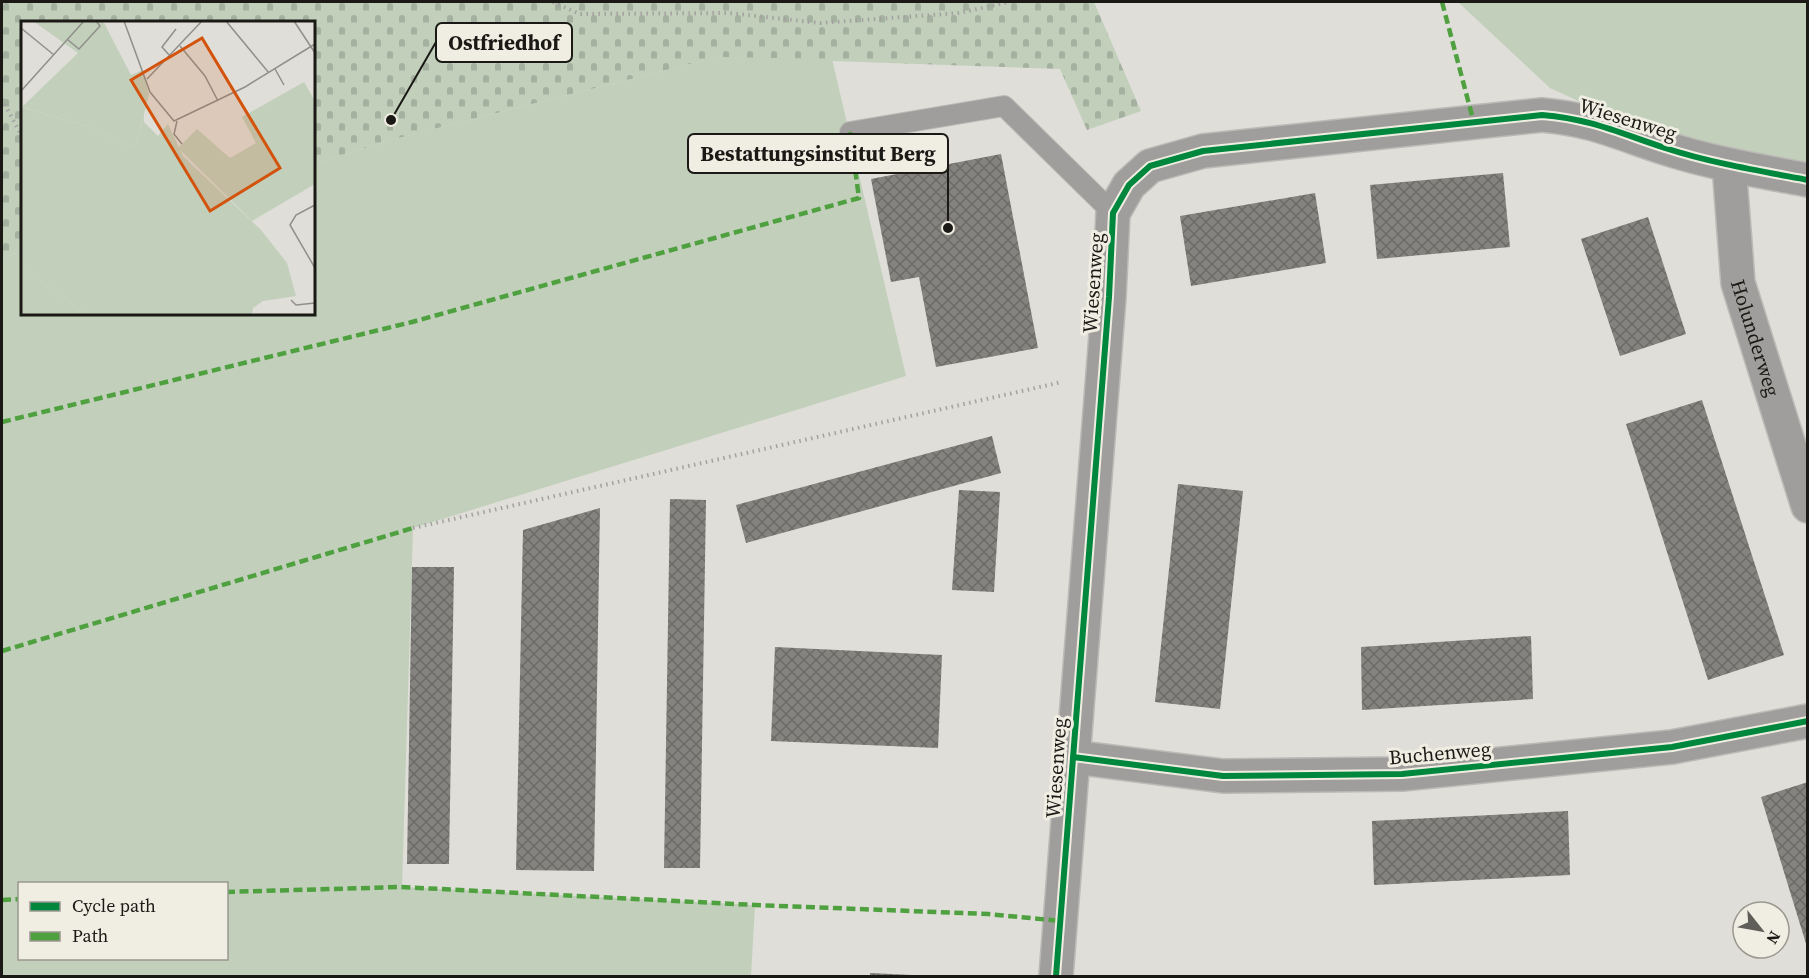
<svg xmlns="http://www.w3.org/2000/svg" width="1809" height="978" font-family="'Source Serif 4',serif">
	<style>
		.cemetery { fill: url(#cemetery-stones) }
		.garden { fill: #c1cfbb; fill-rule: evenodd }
		.building { fill: url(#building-cross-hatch) }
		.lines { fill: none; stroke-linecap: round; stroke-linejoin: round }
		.service-casing { stroke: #bbbab6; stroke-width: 22 }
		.minor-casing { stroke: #bbbab6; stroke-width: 36 }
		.path { stroke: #a4a2a1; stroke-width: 4; stroke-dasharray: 1.5 4.5; stroke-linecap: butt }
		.service { stroke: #9f9e9c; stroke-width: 20 }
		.minor { stroke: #9f9e9c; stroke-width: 33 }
		.quiet { stroke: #4fa140; stroke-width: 4.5; stroke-dasharray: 9 4.5; stroke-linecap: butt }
		.cycleway-casing { stroke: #f0ede2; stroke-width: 10 }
		.cycleway { stroke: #00873e; stroke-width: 6 }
		.labels { text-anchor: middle; stroke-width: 6; stroke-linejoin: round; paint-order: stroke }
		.street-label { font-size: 20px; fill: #1a1915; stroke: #f0ede2 }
		.inset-road { fill: none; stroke: #908f8a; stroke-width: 1.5 }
		.view { fill: #d3530d; fill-opacity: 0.15; stroke: #d3530d; stroke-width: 3 }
		.inset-edge { fill: none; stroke: #1a1915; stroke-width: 3 }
		.leader { fill: none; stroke: #1a1915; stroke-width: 2 }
		.callout-dot { fill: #1a1915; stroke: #f0ede2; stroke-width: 2 }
		.callout { fill: #f0ede2; stroke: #1a1915; stroke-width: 2 }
		.callout-label { font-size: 21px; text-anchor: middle; font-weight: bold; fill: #1a1915 }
	</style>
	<defs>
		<pattern id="cemetery-stones" width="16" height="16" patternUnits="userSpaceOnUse" patternTransform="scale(1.5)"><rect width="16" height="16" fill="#c1cfbb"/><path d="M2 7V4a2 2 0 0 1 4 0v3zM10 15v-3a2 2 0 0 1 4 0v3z" fill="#a5b1a0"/></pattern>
		<pattern id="building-cross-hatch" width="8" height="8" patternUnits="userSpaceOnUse" patternTransform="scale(1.5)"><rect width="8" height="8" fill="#85837f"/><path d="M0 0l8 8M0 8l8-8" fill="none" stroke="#6c6a67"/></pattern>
	</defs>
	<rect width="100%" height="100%" fill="#dfded8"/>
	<path class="cemetery" d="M2,2H1094L1141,111L1087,130L1060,69L718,57L391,140L314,164V22H22V251L2,258Z"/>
	<path class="garden" d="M1458,2H1807V178L1667,142L1550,88Z
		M718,57L832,59L906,376L413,528L402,887L755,905L751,976H2V258L22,251V314H314V164L391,140ZM20,884H226V958H20Z"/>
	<path class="building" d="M1001,154L1038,348L936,367L919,277L891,282L871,179Z
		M1503,173L1510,247L1377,259L1370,185Z
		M1315,193L1326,263L1191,286L1180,216Z
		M1648,217L1686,334L1620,356L1581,239Z
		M1702,400L1784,655L1708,680L1626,424Z
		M992,436L1001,473L746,543L736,505Z
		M1178,484L1243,491L1220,709L1155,702Z
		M959,490L1000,492L994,592L952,590Z
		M670,499L706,500L700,868H664Z
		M600,508L594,871L516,870L523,530Z
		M412,567H454L449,864H407Z
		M1531,636L1533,699L1362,710L1361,647Z
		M775,647L942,655L938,748L771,741Z
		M1808,782V947H1807L1761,797Z
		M1568,811L1570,875L1374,885L1372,821Z
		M870,973L912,975V976H870Z"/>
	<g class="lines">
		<g class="service-casing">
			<path id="service" d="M850,132L1004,106L1113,213"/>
		</g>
		<g class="minor-casing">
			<g id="minor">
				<path id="s1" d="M1729,165L1738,283L1808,506"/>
				<path d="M1073,757L1223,776L1402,774L1672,747L1808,721"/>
				<path d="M1056,976L1109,297L1113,213L1129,185L1150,166L1203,151L1542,115C1591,119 1619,133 1665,148C1711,163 1760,171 1808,180"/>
			</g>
		</g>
		<path class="path" d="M553,2L580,14L729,13L820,23L959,13L1009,2
			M2,99L22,137
			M413,528L1062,382"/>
		<use href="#service" class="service"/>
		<use href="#minor" class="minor"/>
		<path class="quiet" d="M1442,2L1474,123
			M2,422L412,322L859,198L850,132
			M2,651L413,528
			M226,892L401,887L755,905L988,914L1061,921
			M2,900L20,899"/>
		<g class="cycleway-casing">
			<path id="cycleway" d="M1073,757L1223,776L1402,774L1672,747L1808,721
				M1056,976L1109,297L1113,213L1129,185L1150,166L1203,151L1542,115C1591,119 1619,133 1665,148C1711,163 1760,171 1808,180"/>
		</g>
		<use href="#cycleway" class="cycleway"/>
	</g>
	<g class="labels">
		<g class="street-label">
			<text transform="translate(1628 119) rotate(17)" y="7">Wiesenweg</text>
			<text transform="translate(1093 283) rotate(-86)" y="7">Wiesenweg</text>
			<text dy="7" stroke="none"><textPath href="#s1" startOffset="176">Holunderweg</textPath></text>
			<text transform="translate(1440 753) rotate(-5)" y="7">Buchenweg</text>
			<text transform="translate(1056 768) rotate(-86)" y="7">Wiesenweg</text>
		</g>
	</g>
	<g transform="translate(21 21)">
		<rect width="294" height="294" fill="#dfded8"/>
		<path d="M0,86L69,106L114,127L123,94V101L137,115L147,103L162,135L240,209L266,242L275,275L242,280L232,287L231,294H66L0,245Z" fill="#c1cfbb"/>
		<path d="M12,0H82L110,54L122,49L128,74L114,127L69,106L1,86L57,32ZM283,61L294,80V163L231,200L157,127L176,108L209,137L235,122L221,96ZM0,245L66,294H0Z" fill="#c1cfbb"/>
		<path class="inset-road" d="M103,0L129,71L153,100L224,66L294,23M205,0L248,52M273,0L294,32M0,7L33,34M47,19L58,28L79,5L75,0M159,25L184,55L197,80M149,35L141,26L155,8M254,48L263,64M126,58L181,0M0,70L63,0M156,100L153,113L161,123M294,184L275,194L269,204L294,247M270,279L275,284L294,282"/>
		<path class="view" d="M181,17L259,147L189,190L110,59Z"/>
		<rect width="294" height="294" class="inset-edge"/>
	</g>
	<path class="leader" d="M391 120L436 42M948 228L948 154"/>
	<g class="callout-dot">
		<circle cx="391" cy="120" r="6"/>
		<circle cx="948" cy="228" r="6"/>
	</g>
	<g class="callout">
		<rect x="436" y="23" width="136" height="39" rx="6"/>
		<rect x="688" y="134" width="260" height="39" rx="6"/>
	</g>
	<g class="callout-label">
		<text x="504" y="50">Ostfriedhof</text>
		<text x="818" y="161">Bestattungsinstitut Berg</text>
	</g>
	<rect width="1809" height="978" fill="none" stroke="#1a1915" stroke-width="6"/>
	<rect x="18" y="882" width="210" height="78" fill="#f0ede2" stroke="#9a9890" stroke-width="1.5"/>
	<rect x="30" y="902" width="30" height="9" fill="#00873e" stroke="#9a9890" stroke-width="1.5"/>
	<text x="72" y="912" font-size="18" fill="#1a1915">Cycle path</text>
	<rect x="30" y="932" width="30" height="9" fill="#4fa140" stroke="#9a9890" stroke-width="1.5"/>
	<text x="72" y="942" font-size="18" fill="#1a1915">Path</text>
	<g transform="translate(1761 930) rotate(121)"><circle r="28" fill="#f0ede2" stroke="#9a9890" stroke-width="1.5"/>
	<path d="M0-4.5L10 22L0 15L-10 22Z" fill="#5f5e59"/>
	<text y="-9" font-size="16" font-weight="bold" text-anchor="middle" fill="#1a1915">N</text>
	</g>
</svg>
